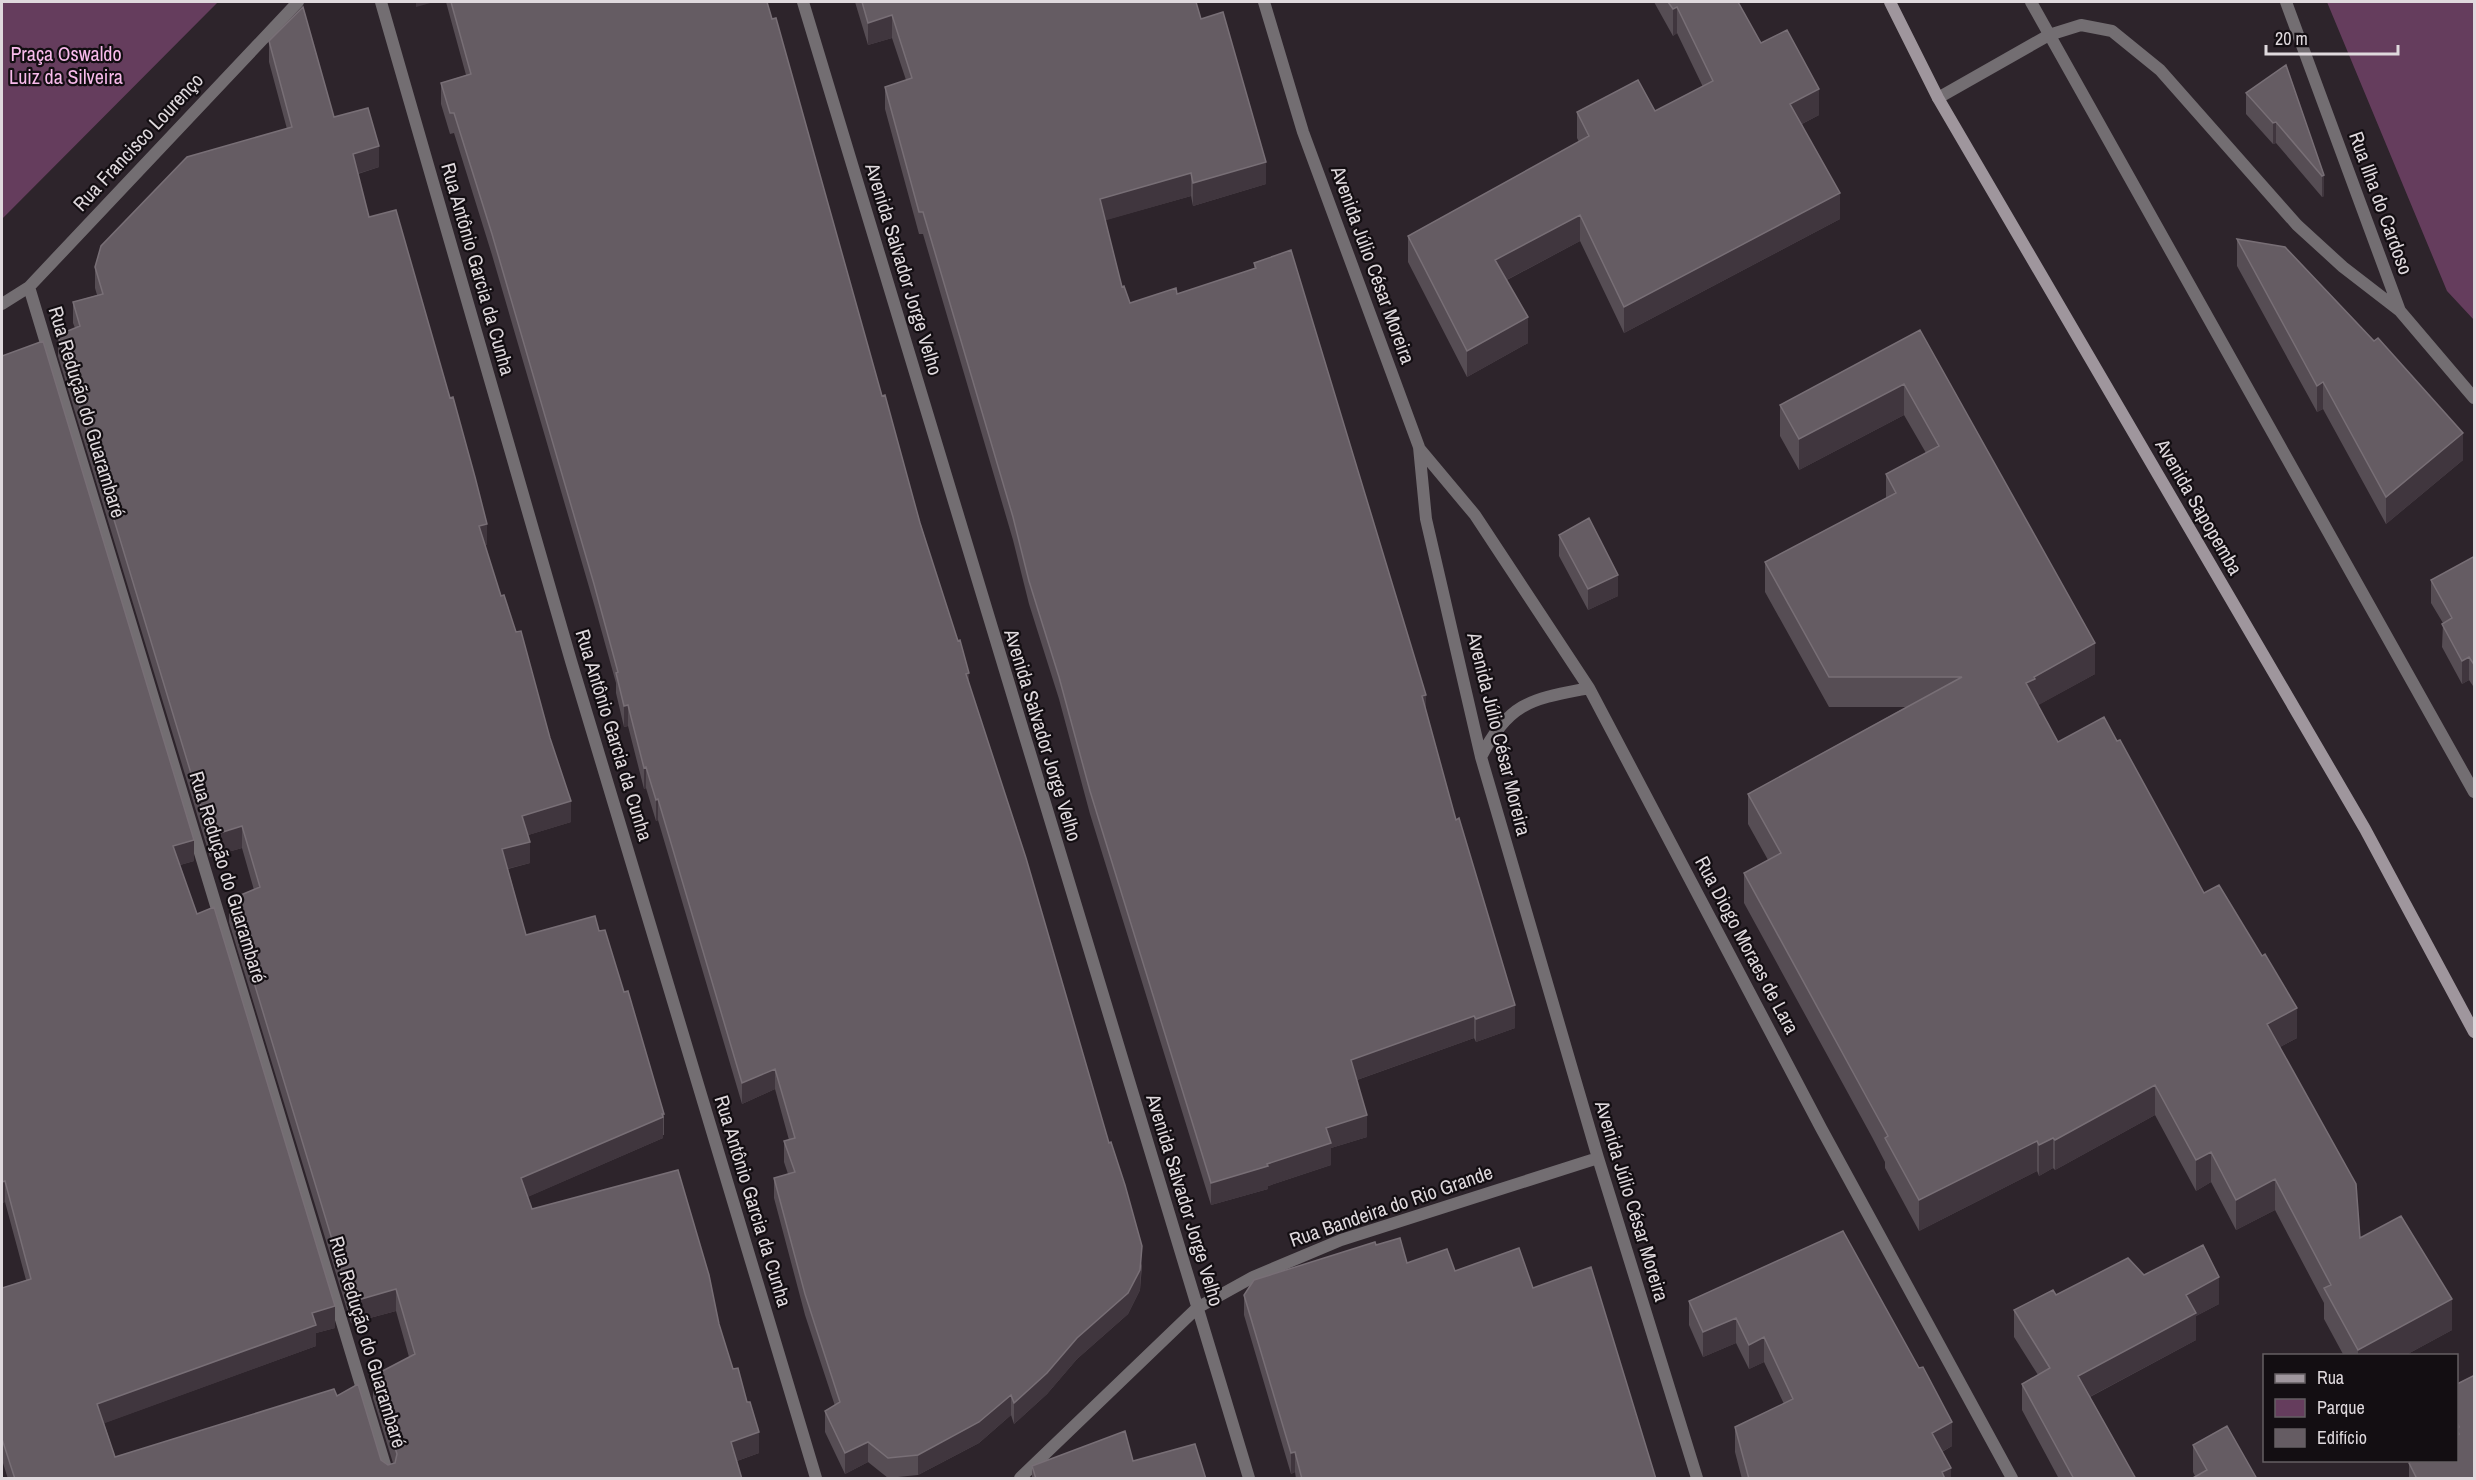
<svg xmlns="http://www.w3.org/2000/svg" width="2476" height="1480" font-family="'Archivo Narrow',sans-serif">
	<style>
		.green { fill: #653d5d }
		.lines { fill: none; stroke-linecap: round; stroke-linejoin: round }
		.street { stroke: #736e72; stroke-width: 12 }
		.secondary { stroke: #9f969d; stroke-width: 12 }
		.wall { fill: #564d54 }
		.shaded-wall { fill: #40363e }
		.building { fill: #655c63; stroke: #786f76; stroke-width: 1.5 }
		.labels { text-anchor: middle; stroke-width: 4.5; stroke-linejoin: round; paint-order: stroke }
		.park-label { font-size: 20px; fill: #f9bbec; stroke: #130e12 }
		.street-label { font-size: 20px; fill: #dfd9dd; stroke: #130e12 }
	</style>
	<rect width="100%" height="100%" fill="#2d242b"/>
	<path class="green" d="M2,2H218L2,219Z
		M2327,2H2474V320L2447,291Z"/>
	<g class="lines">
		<path class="street" d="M381,2L571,661L816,1478
			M803,2L1249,1478
			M1264,2L1303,132L1419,447L1426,519L1481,757L1598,1158L1697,1478
			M2031,2L2474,792
			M2286,2L2400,311L2474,398
			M1938,98L2049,35L2081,25L2112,31L2160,70L2297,225L2343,267L2400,311
			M29,287L389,1478
			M2,304L29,287L298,2
			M1419,448L1475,515L1589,688L1821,1128L2012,1478
			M1481,757C1509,701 1533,699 1589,688
			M1020,1478L1197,1308L1253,1277L1341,1240L1598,1158"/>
		<path class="secondary" d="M1890,2L1938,98L2365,829L2474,1032"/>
	</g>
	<path class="wall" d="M446,2H767L882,396L969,683L1142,1266L1140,1290L1128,1314L1077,1359L1047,1394L1014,1424L1011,1415L979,1443L918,1475L888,1478L868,1462L845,1474L825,1432V1411L835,1406L805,1315L774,1198V1178L788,1174L784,1162V1141L789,1140L775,1089L742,1104L658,820L656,821L646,788L644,789L628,726L624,727L616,693V683L594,604L492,255L454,133L450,134L441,104V83L466,75Z
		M855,2H1196L1201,19L1266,184L1193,206L1191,196L1105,220L1122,287L1130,303L1177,294L1254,269V263L1426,710L1456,820L1515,1028L1476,1042L1474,1038L1357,1080L1367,1137L1331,1148V1165L1268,1186V1189L1211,1205L1090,814L1059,699L1029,604L1013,540L923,234H919L885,109V87L906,80L892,38L868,45Z
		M1654,2H1738L1761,43L1819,115L1802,124L1840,219L1624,333L1580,241L1507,280L1528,343L1467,377L1408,262V236L1579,142L1577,138V112L1655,111L1703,87L1677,33L1673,36Z
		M269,41L334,117L379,167L358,174L369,217L487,545H485L571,822L528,835L530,863L508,869L526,935L599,931L624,992L664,1114V1135H663V1138L527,1197L532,1209L719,1324L759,1453L737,1461L742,1479H8L2,1460V1288L26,1280L5,1202L2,1203V356L194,861L180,865L335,1328L316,1333V1346L104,1423L115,1457L337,1396L381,1460L388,1465L393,1463L373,1398V1376L409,1357L396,1311L351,1323L229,922V900L254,890L242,848L210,857L58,356V335L75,328L73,323V302L97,295L95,288V267L287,129L269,62Z
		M2286,65L2324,175V196L2322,197L2276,143L2273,144L2246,114V93Z
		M2237,239L2463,460L2386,524L2323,409L2317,412L2237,266Z
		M1920,330L2095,674L2038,705L2058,742L2117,741L2204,893L2297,1038L2280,1047L2360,1238L2452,1330L2404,1356H2344L2324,1319V1303L2275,1210L2236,1230L2211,1182L2196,1191L2155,1115L2055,1170L2053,1168L2039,1176L2037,1171L1919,1231L1885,1168V1162L1872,1137L1744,903V873L1768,860L1748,824V794L1906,707H1829L1765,592V562L1886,498V474L1926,453L1904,415L1799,470L1780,436V405Z
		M1559,535L1618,596L1588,610L1559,556Z
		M2475,556V689L2469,680L2462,684L2442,647L2443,623L2431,603V580Z
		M1843,1231L1952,1446L1942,1452L1951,1479H1742L1735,1452V1427L1784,1404L1764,1362L1749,1369L1736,1343L1703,1357L1689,1325V1301Z
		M1376,1245L1407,1263L1455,1271L1533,1288L1656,1479H1296L1295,1472L1291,1474L1244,1315V1295Z
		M2144,1275L2219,1304L2196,1316V1340L2090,1397L2136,1479H2059L2022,1410V1384L2038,1375L2014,1337V1310Z
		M2457,1384L2475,1479H2409V1463L2457,1461Z
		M2193,1445L2257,1479L2195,1476L2193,1472Z
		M1133,1461L1206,1479H1032V1466Z"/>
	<path class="shaded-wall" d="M416,2H434L416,7Z
		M1677,7V33L1673,36V9Z
		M892,15V38L868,45V23Z
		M1819,89V115L1790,130V104Z
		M2276,122V143L2273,144V123Z
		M379,146V167L353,175V154Z
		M1266,162V184L1193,206V183Z
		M1191,173V196L1100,222V199Z
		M2324,175V196L2322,197V176Z
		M1840,193V219L1624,333V307Z
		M1580,215V241L1495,286V260Z
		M1528,317V343L1467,377V351Z
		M2323,382V409L2317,412V386Z
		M1904,384V415L1799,470V439Z
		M2463,433V460L2386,524V497Z
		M487,524V545L479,547V526Z
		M1618,575V596L1588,610V589Z
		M2095,643V674L2035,707L2026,683L2034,677Z
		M2469,657V680L2462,684V661Z
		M969,673V693L966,674Z
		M1426,695V717L1422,696Z
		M628,705V726L624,727V706Z
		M646,767V788L644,789V768Z
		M658,799V820L656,821V800Z
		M571,801V822L522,837V816Z
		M242,826V848L210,857V836Z
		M194,840V861L173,867V846Z
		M530,842V863L502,870V849Z
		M1515,1005V1028L1476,1042V1019Z
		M2297,1008V1038L2267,1054V1024Z
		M1474,1016V1038L1351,1082V1060Z
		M775,1069V1089L742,1104V1083Z
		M2155,1085V1115L2055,1170V1140Z
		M1367,1115V1137L1331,1148V1165L1268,1186V1189L1211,1205V1183L1326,1128Z
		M663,1117V1138L521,1200V1178Z
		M2053,1138V1168L2039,1176V1145Z
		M2037,1141V1171L1919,1231V1200Z
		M2211,1152V1182L2196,1191V1160Z
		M2275,1179V1210L2236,1230V1200Z
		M5,1181V1202L2,1203V1182Z
		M1142,1246L1140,1290L1128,1314L1077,1359L1047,1394L1014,1424V1403L1077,1338Z
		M2219,1277V1304L2196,1316V1340L2078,1403V1376L2186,1295Z
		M396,1289V1311L351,1323V1302Z
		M2452,1299V1330L2404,1356H2358V1350Z
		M335,1306V1328L316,1333V1346L97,1426V1404L312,1313Z
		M1736,1318V1343L1703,1357V1332Z
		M1764,1337V1362L1749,1369V1345Z
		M1011,1395V1415L979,1443L918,1475V1455Z
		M1952,1422V1446L1932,1457V1433Z
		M759,1432V1453L731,1463V1442Z
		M868,1442V1462L845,1474V1453Z
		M1295,1452V1472L1291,1474V1453Z
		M1951,1468V1479H1942V1472Z"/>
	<path class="building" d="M451,2H767L772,19L776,18L882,396L885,395L920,523L958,641L960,640L969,673L966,674L1026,858L1109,1143L1111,1142L1125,1185L1142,1246L1140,1270L1128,1293L1077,1338L1047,1373L1014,1403L1011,1395L979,1422L918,1455L888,1458L868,1442L845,1453L825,1411L840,1402L805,1294L774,1178L795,1172L784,1141L795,1138L775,1069L742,1083L658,799L656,800L646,767L644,768L628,705L624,706L616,673L618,672L594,584L492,234L454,113H450L441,83L471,74Z
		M862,2H1196L1201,19L1223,12L1266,162L1193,183L1191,173L1100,199L1122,287L1124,286L1130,303L1176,288L1177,294L1256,268L1254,263L1291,250L1426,695L1422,696L1456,820L1459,818L1515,1005L1476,1019L1474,1016L1351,1060L1367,1115L1326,1128L1331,1143L1267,1164L1268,1166L1211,1183L1090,791L1059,677L1029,581L1013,517L923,212H919L885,87L912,78L892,15L868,23Z
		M1668,2H1738L1761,43L1787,30L1819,89L1790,104L1840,193L1624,307L1580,215L1495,260L1528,317L1467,351L1408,236L1589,136L1577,112L1638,80L1655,111L1713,81L1677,7L1673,9Z
		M303,7L334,117L368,108L379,146L353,154L369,217L396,210L450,398L453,397L475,477L487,524L479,526L501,596L504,595L516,632L521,631L550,738L571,801L522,816L530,842L502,849L526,935L595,916L599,931L605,930L624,992L628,991L664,1114H662L663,1117L521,1178L532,1209L678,1170L709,1275L719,1324L733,1369L738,1368L747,1402H750L759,1432L731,1442L742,1479H15L2,1439V1288L31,1279L5,1181L2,1182V356L43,341L194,840L173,846L197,914L214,907L335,1306L312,1313L316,1325L97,1404L115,1457L334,1389L337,1396L358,1384L381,1460L388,1465L395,1463L397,1454L373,1376L415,1354L396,1289L351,1302L229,900L260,887L242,826L210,836L58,335L80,326L73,302L103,294L95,267L101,246L187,157L292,127L269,41Z
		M2286,65L2324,175L2322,176L2276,122L2273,123L2246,93Z
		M2237,239L2285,247L2374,341L2378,338L2463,433L2386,497L2323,382L2317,386Z
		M1920,330L2095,643L2034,677L2035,679L2026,683L2058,742L2104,717L2117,741L2120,740L2204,893L2219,885L2262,956L2265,954L2297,1008L2267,1024L2356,1184L2360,1238L2401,1216L2452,1299L2358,1350L2324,1288L2331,1285L2275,1179L2236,1200L2211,1152L2196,1160L2155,1085L2055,1140L2053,1138L2039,1145L2037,1141L1919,1200L1885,1138L1888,1136L1872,1107L1744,873L1781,853L1748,794L1962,677H1829L1765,562L1896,493L1886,474L1939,446L1904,384L1799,439L1780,405Z
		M1589,518L1618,575L1588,589L1559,535Z
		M2475,556V666L2469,657L2462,661L2442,624L2452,618L2431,580Z
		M1843,1231L1919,1368L1923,1367L1952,1422L1932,1433L1951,1468L1942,1472L1945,1479H1749L1735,1427L1793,1399L1764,1337L1749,1345L1736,1318L1703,1332L1689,1301Z
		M1400,1238L1407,1263L1447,1249L1455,1271L1519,1248L1533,1288L1591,1267L1656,1479H1302L1295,1452L1291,1453L1244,1295L1254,1280L1375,1242L1376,1245Z
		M2203,1245L2219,1277L2186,1295L2196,1313L2078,1376L2136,1479H2074L2022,1384L2050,1368L2014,1310L2053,1290L2056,1295L2128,1258L2144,1275Z
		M2475,1375V1479H2417L2409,1463L2412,1461H2457V1436L2459,1434L2457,1430L2459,1427L2457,1422V1384Z
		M2227,1426L2257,1479H2191L2207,1470L2193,1445Z
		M1125,1431L1133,1461L1195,1444L1206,1479H1036L1032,1466Z"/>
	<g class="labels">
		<g class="park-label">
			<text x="66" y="61">Praça Oswaldo<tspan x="66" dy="23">Luiz da Silveira</tspan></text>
		</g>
		<g class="street-label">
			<text transform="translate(138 142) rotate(-47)" y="7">Rua Francisco Lourenço</text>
			<text transform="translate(2381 203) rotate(70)" y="7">Rua Ilha do Cardoso</text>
			<text transform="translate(1373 265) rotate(70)" y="7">Avenida Júlio César Moreira</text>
			<text transform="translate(478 269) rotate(74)" y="7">Rua Antônio Garcia da Cunha</text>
			<text transform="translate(904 269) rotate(73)" y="7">Avenida Salvador Jorge Velho</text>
			<text transform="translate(87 412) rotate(73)" y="7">Rua Redução do Guarambaré</text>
			<text transform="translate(2199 507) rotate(60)" y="7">Avenida Sapopemba</text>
			<text transform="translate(1499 734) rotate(76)" y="7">Avenida Júlio César Moreira</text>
			<text transform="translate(614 735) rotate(73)" y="7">Rua Antônio Garcia da Cunha</text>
			<text transform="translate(1043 735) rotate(73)" y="7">Avenida Salvador Jorge Velho</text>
			<text transform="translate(228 877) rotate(73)" y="7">Rua Redução do Guarambaré</text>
			<text transform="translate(1747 945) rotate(62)" y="7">Rua Diogo Moraes de Lara</text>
			<text transform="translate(1185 1200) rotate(73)" y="7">Avenida Salvador Jorge Velho</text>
			<text transform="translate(753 1201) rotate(73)" y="7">Rua Antônio Garcia da Cunha</text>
			<text transform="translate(1632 1201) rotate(73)" y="7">Avenida Júlio César Moreira</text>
			<text transform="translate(1391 1206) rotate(-19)" y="7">Rua Bandeira do Rio Grande</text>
			<text transform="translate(368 1342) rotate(73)" y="7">Rua Redução do Guarambaré</text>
		</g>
	</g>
	<rect width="2476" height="1480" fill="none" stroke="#dfd9dd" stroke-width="6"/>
	<rect x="2263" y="1354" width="195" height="108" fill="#130e12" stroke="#655f63" stroke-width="1.5"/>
	<rect x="2275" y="1374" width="30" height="9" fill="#9f969d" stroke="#655f63" stroke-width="1.5"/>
	<text x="2317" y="1384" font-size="18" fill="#dfd9dd">Rua</text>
	<rect x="2275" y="1399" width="30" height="18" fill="#653d5d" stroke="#655f63" stroke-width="1.5"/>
	<text x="2317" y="1414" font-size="18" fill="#dfd9dd">Parque</text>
	<rect x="2275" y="1429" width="30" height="18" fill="#655c63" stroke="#655f63" stroke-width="1.5"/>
	<text x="2317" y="1444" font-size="18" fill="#dfd9dd">Edifício</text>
	<path d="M2266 45v9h132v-9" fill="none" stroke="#dfd9dd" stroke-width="3"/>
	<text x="2275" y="45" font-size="18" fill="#dfd9dd" stroke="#130e12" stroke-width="4.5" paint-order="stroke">20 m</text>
</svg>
